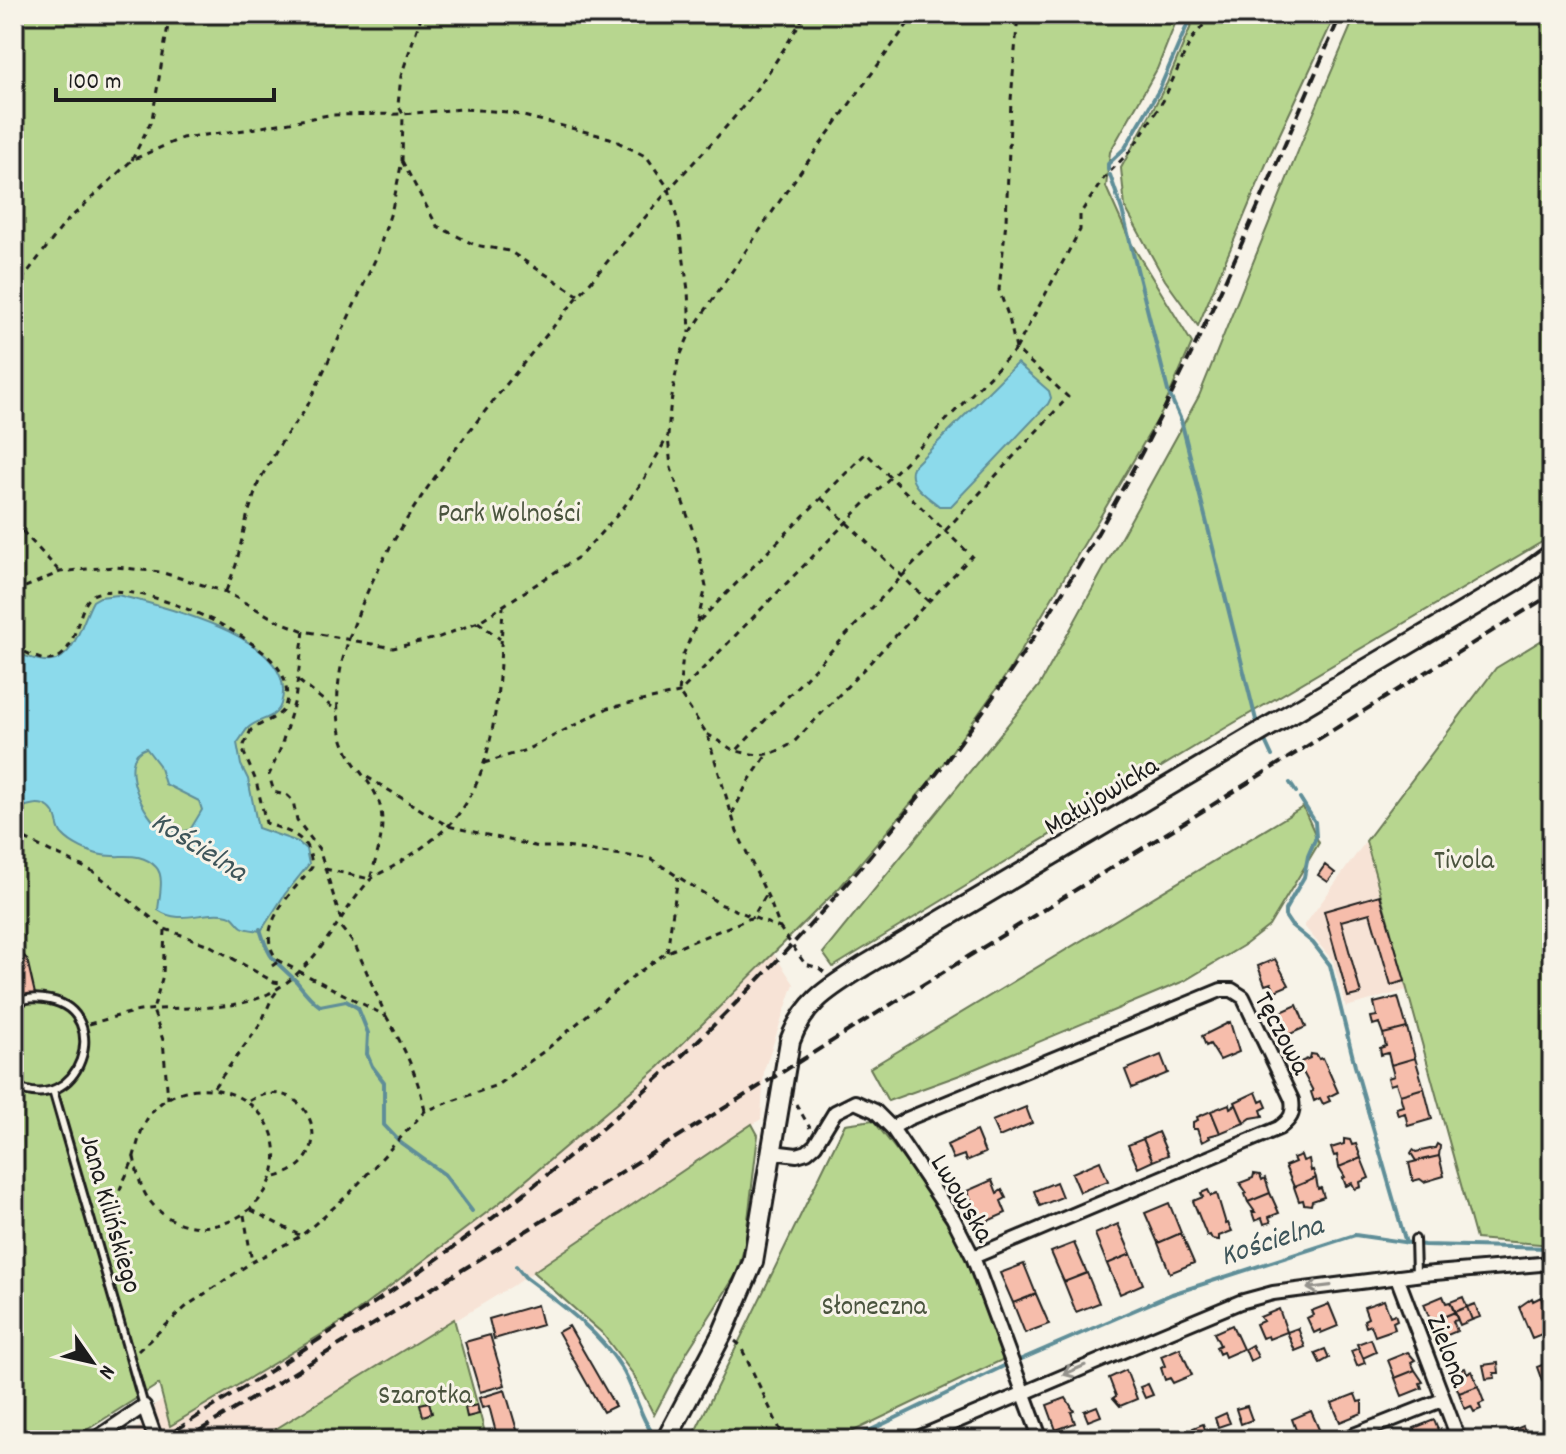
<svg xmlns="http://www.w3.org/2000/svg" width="1566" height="1454" font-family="Dekko,sans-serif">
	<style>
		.built { fill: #f7e3d6 }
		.green { fill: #b7d68f; stroke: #6a7956; stroke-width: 2 }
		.water { fill: #8cdaeb; stroke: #5f8e98; stroke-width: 2; fill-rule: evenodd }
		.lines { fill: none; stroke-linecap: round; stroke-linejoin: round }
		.stream { stroke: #5f8e98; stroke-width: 4 }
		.building { fill: #f6bdab; stroke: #1c1c1c; stroke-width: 2 }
		.lane-casing { stroke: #1c1c1c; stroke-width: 12 }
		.street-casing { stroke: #1c1c1c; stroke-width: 18 }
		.secondary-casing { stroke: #1c1c1c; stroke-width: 24 }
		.path { stroke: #1c1c1c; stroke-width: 3; stroke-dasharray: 6 6; stroke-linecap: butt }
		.lane { stroke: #f7f3e8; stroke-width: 6 }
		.street { stroke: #f7f3e8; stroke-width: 12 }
		.secondary { stroke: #f7f3e8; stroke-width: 18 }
		.rail { stroke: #1c1c1c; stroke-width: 4; stroke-dasharray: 12 6; stroke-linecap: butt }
		.oneway { stroke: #94928c }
		.labels { text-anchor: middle; stroke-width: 6; stroke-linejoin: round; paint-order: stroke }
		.park-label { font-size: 28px; fill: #4a543e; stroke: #f7f3e8 }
		.street-label { font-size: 28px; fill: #1c1c1c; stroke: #f7f3e8 }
		.water-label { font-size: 30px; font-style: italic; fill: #3e555a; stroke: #f7f3e8 }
	</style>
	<rect width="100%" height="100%" fill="#f7f3e8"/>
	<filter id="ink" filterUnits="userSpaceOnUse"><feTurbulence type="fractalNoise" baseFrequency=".0125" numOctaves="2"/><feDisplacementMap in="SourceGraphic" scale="16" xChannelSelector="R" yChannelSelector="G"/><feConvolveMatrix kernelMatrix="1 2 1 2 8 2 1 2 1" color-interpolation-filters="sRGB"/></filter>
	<g filter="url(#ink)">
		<path class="built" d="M1366,841L1407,990L1346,1007L1333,961L1304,926Z
			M764,939L794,984L764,1070L761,1119L519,1282L258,1440H117L156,1416L154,1405L337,1293Z"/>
		<path class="green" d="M14,14H1179L1157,69L1110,152L1106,187L1131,243L1192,343L1162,412L1009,671L935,775L840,887L659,1067L498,1204L347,1319L170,1426L159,1384L71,1440H14Z
			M1196,14H1336L1269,157L1198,326L1165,280L1125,207L1121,168L1167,83Z
			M1356,14H1552V533L1547,539L1222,730L833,967L823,953L1039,686L1199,396L1307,129Z
			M1552,634V1245L1476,1239L1366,841L1496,668Z
			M1303,807L1319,843L1269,926L1246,944L1184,981L960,1075L888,1101L870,1068Z
			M873,1120L939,1205L968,1257L1004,1359L835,1440H691L845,1124Z
			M752,1124L758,1135L745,1245L737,1273L687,1352L654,1415L633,1374L602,1333L533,1272Z
			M454,1319L487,1440H258Z"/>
		<path class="water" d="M1017,363L1049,391L1051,398L1048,404L951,506H939C927,496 906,484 913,467Z
			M118,595C161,606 302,638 281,704C276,720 258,718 248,728C244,732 241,739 237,743L241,765L248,779L258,828L298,842L306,849L309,864L285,894L261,931C256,930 247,930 242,927C236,923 236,917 228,915C204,909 181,926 158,910C159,898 165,876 156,867C140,850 121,859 102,855C90,853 71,844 63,835C58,831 58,824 56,818C48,797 29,804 14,811V653C25,655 40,663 51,661C75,659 83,618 93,601L100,597ZM146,748L159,765L165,784L199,801L202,810L190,830C182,832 172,833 164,830C144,821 115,757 146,748Z"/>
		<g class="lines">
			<path class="stream" d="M1108,170V164L1125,148L1159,90L1192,14
				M1110,175L1122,210L1168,391L1181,420L1256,720
				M1266,743L1272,756
				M1290,783L1296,792
				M1300,798L1315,822L1316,837L1308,856L1304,877L1285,910V916L1291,925L1313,943L1330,965L1355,1066L1406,1243
				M260,929C271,964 274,958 297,982C304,991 310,999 320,1006L346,1001L358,1008L368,1033L367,1054L372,1066L384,1082V1125L401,1143L444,1174L472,1211
				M516,1266L525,1277C559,1303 598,1330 621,1367C636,1391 639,1419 658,1440
				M1017,1361L1172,1294L1355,1235L1424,1245L1552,1248
				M850,1440L1006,1365"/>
		</g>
		<path class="building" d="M1325,865L1335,873L1328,882L1318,875Z
			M1380,895L1405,981L1391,985L1370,913L1341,921L1361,994L1348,997L1324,911Z
			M14,947L18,960L24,956L27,959L35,994L14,997Z
			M1275,959L1289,985L1275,991L1271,983L1265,985L1258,966Z
			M1398,997L1407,1028L1383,1034L1379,1023L1373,1025L1371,1017L1377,1016L1374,1003Z
			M1297,1005L1306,1027L1288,1035L1279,1013Z
			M1230,1022L1239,1052L1220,1060L1210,1044L1206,1046L1202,1036Z
			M1407,1028L1415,1058L1391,1065L1388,1053L1381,1055L1380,1048L1386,1046L1383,1034Z
			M1311,1054L1317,1055L1319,1059L1323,1058L1338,1092L1328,1097L1330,1101L1323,1104L1320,1098L1314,1101L1311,1092L1313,1091L1298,1063L1310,1058Z
			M1161,1055L1168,1073L1132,1088L1125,1070Z
			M1415,1058L1424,1088L1400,1095L1396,1083L1390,1085L1388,1078L1394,1076L1391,1065Z
			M1424,1088L1432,1119L1408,1126L1405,1113L1398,1115L1396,1108L1403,1106L1400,1095Z
			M1256,1092L1260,1102L1264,1100L1267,1107L1261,1110L1263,1116L1251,1118L1244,1123L1235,1102Z
			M1235,1102L1244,1123L1220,1133L1211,1111L1229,1104L1230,1108L1236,1105Z
			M1026,1107L1032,1123L999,1137L992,1121Z
			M1211,1111L1220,1133L1209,1136L1210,1138L1202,1142L1197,1129H1193V1122L1198,1120L1197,1117Z
			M976,1131L985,1153L966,1161L964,1155L953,1159L947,1145Z
			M1158,1132L1168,1155L1153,1161L1143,1139Z
			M1143,1139L1153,1161L1138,1168L1128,1145Z
			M1344,1139L1350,1140L1352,1145L1356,1144L1361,1158L1339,1167L1337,1155L1334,1156L1331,1148L1344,1144Z
			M1437,1144L1440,1146L1439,1156L1416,1161L1411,1153L1413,1150L1416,1152L1435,1148Z
			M1301,1155L1303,1161L1309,1159L1311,1171L1313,1170L1316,1178L1294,1187L1285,1166L1295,1162L1293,1158Z
			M1439,1156L1444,1176L1424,1182L1420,1179L1413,1181L1409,1163Z
			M1361,1158L1369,1178L1360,1182L1361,1187L1355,1189L1352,1183L1346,1186L1343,1178L1345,1177L1339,1167Z
			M1100,1161L1108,1181L1080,1192L1072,1173Z
			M1254,1174L1260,1175L1262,1180L1265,1178L1270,1193L1248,1202L1245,1194L1247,1193L1240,1183L1253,1178Z
			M1316,1178L1318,1189L1321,1188L1324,1197L1312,1201L1311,1205L1304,1204L1303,1200L1299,1201L1294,1187Z
			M992,1180L997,1193L1002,1190L1006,1198L1001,1201L1006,1213L981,1224L967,1191Z
			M1056,1182L1062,1197L1040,1206L1034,1191Z
			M1208,1190L1211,1196L1217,1194L1226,1224L1228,1223L1232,1231L1219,1236V1240L1212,1239L1210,1235L1207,1236L1193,1201L1203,1197L1201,1193Z
			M1270,1193L1279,1213L1269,1217L1271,1222L1264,1224L1262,1218L1255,1221L1252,1212H1255L1248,1202Z
			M1169,1203L1181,1233L1158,1243L1145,1213Z
			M1118,1224L1131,1254L1107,1264L1095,1234Z
			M1181,1233L1194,1263L1170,1273L1158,1243Z
			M1074,1243L1087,1273L1064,1282L1051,1252Z
			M1131,1254L1143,1284L1120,1294L1107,1264Z
			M1024,1264L1036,1294L1013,1303L1000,1273Z
			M1087,1273L1099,1303L1076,1312L1064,1282Z
			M1036,1294L1049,1324L1025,1333L1013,1303Z
			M1443,1296L1446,1303L1450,1302L1455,1312L1431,1322L1424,1304Z
			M1463,1297L1467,1307L1454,1312L1450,1302Z
			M1541,1297L1552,1330L1532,1338L1519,1307L1532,1298L1533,1301Z
			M1384,1300L1390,1316L1395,1314L1397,1320L1393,1322L1395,1329L1375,1336L1371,1325L1366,1327L1364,1320L1368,1318L1364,1307Z
			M1329,1304L1338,1326L1321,1333L1320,1330L1314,1333L1307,1318L1313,1315L1311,1311Z
			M1475,1304L1480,1317L1472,1320L1467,1307Z
			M537,1305L542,1325L494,1339L489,1319Z
			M1467,1307L1472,1320L1460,1325L1454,1312Z
			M1279,1309L1287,1332L1269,1339L1268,1336L1262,1338L1256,1324L1263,1321L1260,1317Z
			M1455,1312L1458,1320L1453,1321L1457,1331L1438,1339L1431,1322Z
			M1232,1325L1243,1349L1225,1357L1223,1352L1219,1354L1216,1347L1220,1345L1214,1333Z
			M569,1326L615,1406L603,1412L558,1332Z
			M1298,1328L1305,1347L1295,1351L1287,1332Z
			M490,1335L505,1385L480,1392L465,1342Z
			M1371,1339L1376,1352L1363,1358L1357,1344Z
			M1252,1345L1258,1357L1250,1361L1245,1349Z
			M1180,1348L1192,1375L1173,1383L1170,1378L1165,1380L1161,1368L1165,1366L1161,1356Z
			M1359,1348L1365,1363L1357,1366L1351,1351Z
			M1325,1349L1329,1358L1320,1363L1315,1353Z
			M1408,1352L1415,1360L1411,1362L1415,1370L1395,1378L1388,1360Z
			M1552,1361V1377L1542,1381L1537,1367Z
			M1498,1363L1499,1373H1494L1495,1378L1486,1379L1483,1365Z
			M1465,1368L1467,1373L1472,1371L1478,1386L1459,1393L1453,1378L1460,1376L1458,1371Z
			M1126,1370L1137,1399L1120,1406L1113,1398L1116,1396L1109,1378Z
			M1415,1370L1423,1382L1420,1383L1422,1388L1402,1396L1395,1378Z
			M1148,1384L1153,1395L1145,1398L1140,1387Z
			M1478,1386L1484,1402L1479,1404L1481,1409L1474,1412L1471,1406L1465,1409L1459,1393Z
			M505,1390L520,1440H498L489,1406L482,1408L479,1398Z
			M1355,1394L1358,1402L1362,1401V1413L1340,1422L1332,1403Z
			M1066,1398L1074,1411L1071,1412L1075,1423L1056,1430L1047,1405Z
			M429,1402L432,1413L423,1416L420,1404Z
			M477,1405L479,1414L467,1417L465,1408Z
			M1097,1406L1101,1416L1088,1421L1084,1411Z
			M1247,1406L1252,1420L1241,1424L1236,1409Z
			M1311,1411L1321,1434L1315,1436L1313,1433L1299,1438L1292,1419Z
			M1226,1413L1230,1423L1218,1427L1215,1418Z
			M1434,1420L1442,1440H1419L1414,1428Z
			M1203,1424L1209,1439L1198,1440L1193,1428Z
			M1523,1426L1526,1434L1514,1439L1511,1431Z"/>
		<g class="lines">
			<g class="lane-casing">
				<path id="lane" d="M14,1004C25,997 37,997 50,1000C114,1013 80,1119 14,1086
					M53,1090L144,1406
					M1415,1239L1416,1274"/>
			</g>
			<g class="street-casing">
				<path id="street" d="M892,1128L907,1119L1221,990H1232L1243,997L1292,1100C1294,1114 1291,1119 1279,1128L973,1257
					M772,1152L797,1155L807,1152L815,1145L835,1112L855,1102L875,1111L892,1128L953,1218L973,1257L1041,1440
					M1397,1277L1459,1440
					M94,1440L144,1406L156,1440
					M913,1440L1156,1337L1240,1302L1273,1293L1423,1274L1552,1263
					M1341,1440L1442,1400"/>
			</g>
			<g class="secondary-casing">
				<path id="secondary" d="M666,1440L722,1334L753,1262L790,1041C805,1001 829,988 864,966L1517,580L1552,554"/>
			</g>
			<path class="path" d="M14,29L17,14
				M132,160L152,119L170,14
				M402,161L437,226L475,245L509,251L578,295
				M14,290L65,223L132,160L182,138L245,130L329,115L403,114L462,109L508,112L610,138L647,157L669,189L679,226L688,290L690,333
				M1016,349L1080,230V214L1104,178L1132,149L1163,101L1191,40L1206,22L1226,14
				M1016,349L1009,318L999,290L1006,221L1011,100L1018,14
				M821,498L928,601
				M14,522L60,572
				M226,591L236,565L247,517L259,481L284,438L306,409L376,258L392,209L402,161L403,114L398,105L401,76L422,14
				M14,592L60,572L87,569L116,567L160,572L226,592L276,620L304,631L393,648L437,638L478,622L580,556L621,511L643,481L668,436
				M478,622L500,639
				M304,631L295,700L280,750L269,775L274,792L288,796L293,801L297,820L319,849L341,920
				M14,647C25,651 37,660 48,660C80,659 74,604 95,594C135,577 276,638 285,682C293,718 273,715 251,730L244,745V753L256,781L266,823C292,833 310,836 312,867C294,891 250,930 279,961L386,1016L355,945L339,925
				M299,681L337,711
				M707,734L733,750C760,757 769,757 793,743L972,556L945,531L736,751
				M484,763L526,750L608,708L679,693L1016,349L1068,397L945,531L866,453L697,623
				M367,777L448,826L539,847H565L651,859L720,904L780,928
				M732,814L748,782L766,756
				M14,834L94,872L165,929L209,945L274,982L281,983
				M325,869L370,879C377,855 387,827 379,802C372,782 355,769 347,750C334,723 336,683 344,655C371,561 429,481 490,405C545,336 602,267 660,200C681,175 704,152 725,128C756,93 782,54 805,14
				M165,930L163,975L153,1010L163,1040L168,1099
				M667,952L678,877
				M272,966L279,961
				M824,972L819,968L805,964L780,928L769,899L737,832L707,734L679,693L683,655L697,623L706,587L696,540L671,468L668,436L670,409L678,361L690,333L788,189L915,14
				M386,1016C404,1047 418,1076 425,1111
				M89,1024C108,1019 128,1012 148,1010C186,1006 233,1012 268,994C318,968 334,922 368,882C374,875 386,871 394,866C413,854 432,842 448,826C500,775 499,675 503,607
				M214,1087L260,1025L272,998L280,987
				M249,1101C306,1066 348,1163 271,1178
				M796,1104L810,1128
				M251,1210L301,1236
				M244,1215L252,1262
				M114,1262C113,1240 112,1217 118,1195C122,1182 130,1170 134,1156C140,1136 143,1117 161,1103C208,1067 283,1103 275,1164C266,1226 183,1251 147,1197C139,1184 137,1171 134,1157
				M735,1341L740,1345L785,1440
				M138,1351L188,1305L252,1262L301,1236L348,1195L425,1111L497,1085L547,1049L631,978L667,952L753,917L766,895"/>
			<use href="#lane" class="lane"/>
			<use href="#street" class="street"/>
			<use href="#secondary" class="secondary"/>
			<path class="rail" d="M160,1440C267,1373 375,1306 477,1230C730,1038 959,784 1113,506C1201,348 1269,180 1341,14
				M184,1440L544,1220L1552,594"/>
		</g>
		<defs><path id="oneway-shaft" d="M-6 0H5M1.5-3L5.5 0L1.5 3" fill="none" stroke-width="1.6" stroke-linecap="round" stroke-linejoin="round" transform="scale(2)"/></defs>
		<g class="oneway">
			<use href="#oneway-shaft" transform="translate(1319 1287) rotate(173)"/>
			<use href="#oneway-shaft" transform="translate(1074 1370) rotate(157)"/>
		</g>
	</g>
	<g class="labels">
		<g class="park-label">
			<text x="509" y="521">Park Wolności</text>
			<text x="1464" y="868">Tivola</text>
			<text x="874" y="1314">Słoneczna</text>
			<text x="425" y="1403">Szarotka</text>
		</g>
		<g class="street-label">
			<text transform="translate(1100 794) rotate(-31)" y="10">Małujowicka</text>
			<text transform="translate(1284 1032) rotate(62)" y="10">Tęczowa</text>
			<text transform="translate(964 1197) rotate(59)" y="10">Lwowska</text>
			<text transform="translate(113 1213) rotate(74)" y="10">Jana Kilińskiego</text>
			<text transform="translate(1450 1350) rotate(69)" y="10">Zielona</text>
		</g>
		<g class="water-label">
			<text transform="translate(200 845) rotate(32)" y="10">Kościelna</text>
			<text transform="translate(1271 1239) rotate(-18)" y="10">Kościelna</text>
		</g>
	</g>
	<rect width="1566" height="1454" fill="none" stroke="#f7f3e8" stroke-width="48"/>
	<rect x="24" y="24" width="1518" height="1406" fill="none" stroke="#1c1c1c" stroke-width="3" filter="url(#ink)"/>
	<g transform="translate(92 1362) rotate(124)" stroke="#f7f3e8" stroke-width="6" paint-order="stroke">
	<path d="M0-6L14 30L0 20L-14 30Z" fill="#1c1c1c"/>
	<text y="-12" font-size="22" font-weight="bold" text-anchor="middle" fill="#1c1c1c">N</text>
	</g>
	<path d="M56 88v12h218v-12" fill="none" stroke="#1c1c1c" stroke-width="4"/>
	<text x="68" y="88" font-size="24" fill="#1c1c1c" stroke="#f7f3e8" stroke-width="6" paint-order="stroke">100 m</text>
</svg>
